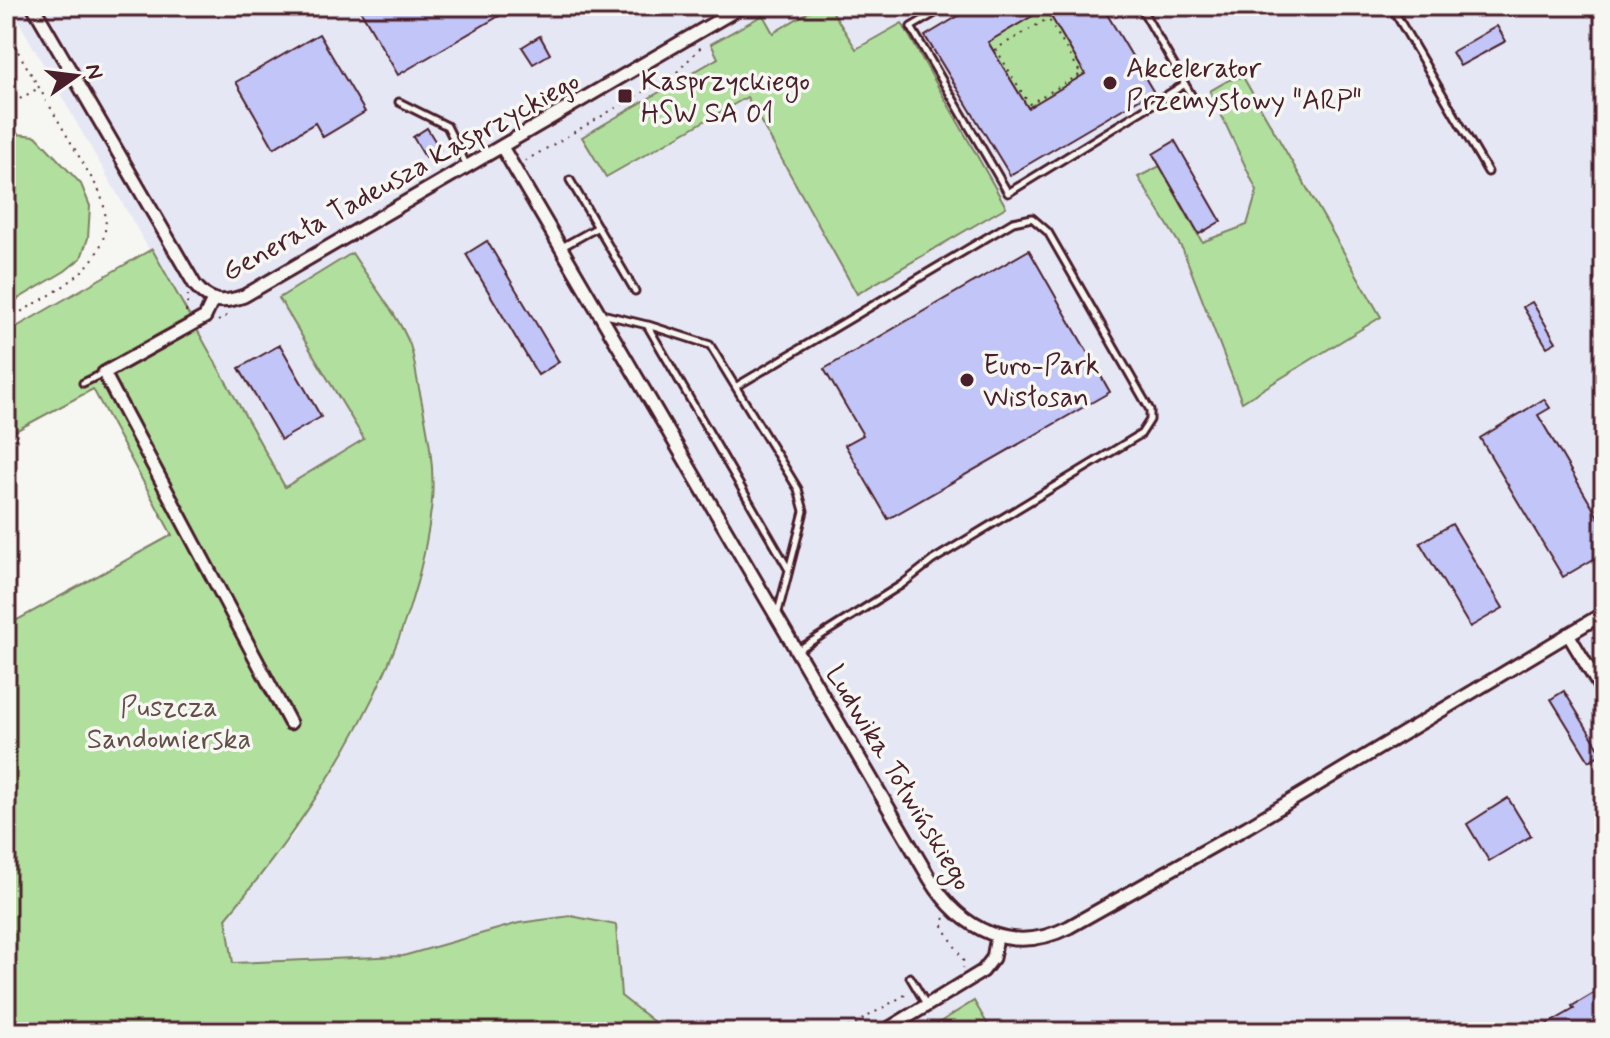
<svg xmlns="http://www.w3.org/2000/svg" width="1610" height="1038" font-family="Mynerve,sans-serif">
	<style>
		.built { fill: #e6e7f4 }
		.green { fill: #b1df9e; stroke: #7e7f64; stroke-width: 2 }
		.building { fill: #c2c5f7; stroke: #4a1f2b; stroke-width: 2; fill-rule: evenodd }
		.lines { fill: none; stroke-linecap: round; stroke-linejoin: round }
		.lane-casing { stroke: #4a1f2b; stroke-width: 11 }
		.street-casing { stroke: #4a1f2b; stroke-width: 17 }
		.path { stroke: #4a1f2b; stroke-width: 2; stroke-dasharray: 2 6; stroke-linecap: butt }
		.lane { stroke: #f6f6f2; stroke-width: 5 }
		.street { stroke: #f6f6f2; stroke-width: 11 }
		.poi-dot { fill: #4a1f2b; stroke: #f6f6f2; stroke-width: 3 }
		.labels { text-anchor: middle; stroke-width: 7; stroke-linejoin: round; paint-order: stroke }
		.poi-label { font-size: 28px; fill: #4a1f2b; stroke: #f6f6f2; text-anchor: start }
		.street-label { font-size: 28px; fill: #4a1f2b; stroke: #f6f6f2 }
		.park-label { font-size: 28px; fill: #644f48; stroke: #f6f6f2 }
	</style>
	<rect width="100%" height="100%" fill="#f6f6f2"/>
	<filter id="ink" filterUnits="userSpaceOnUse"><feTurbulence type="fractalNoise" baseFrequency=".0125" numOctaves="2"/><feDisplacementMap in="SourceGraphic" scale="16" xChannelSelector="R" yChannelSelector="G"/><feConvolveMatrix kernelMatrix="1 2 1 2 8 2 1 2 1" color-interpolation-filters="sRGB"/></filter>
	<g filter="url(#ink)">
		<path class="built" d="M10,6H1604V1032H992L974,1001L924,1032H655L654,1022L621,996L616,925L571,916L519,923L403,956L233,963L226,918L294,834L377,688L406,624L420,574L432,499L430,441L410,344L352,253L280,299L364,439L285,488Z"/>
		<path class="green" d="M818,6H829L856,49L902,23L1006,207L857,294L747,97L606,177L582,137L718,58L711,44L763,15L773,33Z
			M1046,8L1085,74L1028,108L988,42Z
			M1243,77L1381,317L1242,402L1183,250L1138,177L1160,166L1202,242L1247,225L1257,191L1210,91L1229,80Z
			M6,133L36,136L81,184L90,206L88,238L81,258L65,271L6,306Z
			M152,249L285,487L364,439L279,298L352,253C369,280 399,316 410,345C415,360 416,377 420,393C427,428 435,464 432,501C418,653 322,803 226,918L233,963L403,956L519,923L571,916L616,925L621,996L654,1022L655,1032H6V626L172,535L93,389L6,436V333Z
			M974,1001L992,1032H924Z"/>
		<path class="building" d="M358,6H516L398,75Z
			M975,6H1102L1153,91L1010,175L925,36ZM1046,8L1085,74L1028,108L988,42Z
			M1497,26L1506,41L1460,66L1452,52Z
			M319,34L365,112L323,137L315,123L274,148L236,82Z
			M540,36L550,54L533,64L522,47Z
			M427,128L440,149L425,157L413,137Z
			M1175,141L1221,221L1199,234L1153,154Z
			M487,241L559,362L538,375L466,254Z
			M1029,250L1110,392L888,519L845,445L863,435L824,369Z
			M1532,302L1556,342L1547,347L1523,307Z
			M280,345L321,417L281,440L239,368Z
			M1544,399L1550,408L1538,415L1604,527V553L1563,577L1480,438Z
			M1452,524L1503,608L1470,627L1420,543Z
			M1564,691L1602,753L1589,761L1551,699Z
			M1508,798L1531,836L1489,861L1467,824Z
			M1604,987V1032H1534L1574,1009L1572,1006Z"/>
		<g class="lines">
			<g class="lane-casing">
				<path id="lane" d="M947,6L911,27L1008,193L1185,84
					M1140,6L1194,100
					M1391,6L1488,172
					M399,102L447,126L467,166
					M570,180L635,291
					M562,247L598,227
					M602,314L647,325L789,570L777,616
					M648,325L710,345L798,489L804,511L789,570
					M83,383L104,373
					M737,386L1013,222L1032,218L1048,232L1150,410V420L1141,434L933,560L901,585L798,650
					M910,977L926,1004"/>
			</g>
			<g class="street-casing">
				<path id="street" d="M33,6L195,285C210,303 222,304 244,296L743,6
					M502,147L930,879C961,930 1012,956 1069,927L1247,827L1604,613
					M213,300L205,317L104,373L290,723
					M1568,634L1604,694
					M883,1032L983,971L993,958L997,937"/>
			</g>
			<path class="path" d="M754,10L761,6
				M6,31L98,189C130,260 55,292 6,320
				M996,49L1029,104L1081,74L1048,18
				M994,50L1051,17
				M6,107L37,89
				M525,161L677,72L703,45
				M186,312L188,295
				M218,321L230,314
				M945,918L942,924L964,962L963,968
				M841,1032L910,992"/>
			<use href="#lane" class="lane"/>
			<use href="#street" class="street"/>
		</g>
	</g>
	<g class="poi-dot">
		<circle cx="1110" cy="83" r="8"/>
		<rect x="617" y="88" width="16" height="16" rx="4"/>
		<circle cx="967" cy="380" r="8"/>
	</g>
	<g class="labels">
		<g class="poi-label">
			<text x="1126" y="77">Akcelerator<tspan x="1126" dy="32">Przemysłowy "ARP"</tspan></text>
			<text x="641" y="90">Kasprzyckiego<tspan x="641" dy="32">HSW SA 01</tspan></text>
			<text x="983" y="374">Euro-Park<tspan x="983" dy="32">Wisłosan</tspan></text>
		</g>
		<g class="street-label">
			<text transform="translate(400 175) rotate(-29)" y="10">Generała Tadeusza Kasprzyckiego</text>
			<text transform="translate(900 777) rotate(59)" y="10">Ludwika Tołwińskiego</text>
		</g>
		<g class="park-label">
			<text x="169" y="716">Puszcza<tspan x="169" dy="32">Sandomierska</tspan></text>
		</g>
	</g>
	<rect width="1610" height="1038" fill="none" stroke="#f6f6f2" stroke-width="32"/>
	<rect x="16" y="16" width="1578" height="1006" fill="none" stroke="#4a1f2b" stroke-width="3" filter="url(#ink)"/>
	<g transform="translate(76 76) rotate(76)" stroke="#f6f6f2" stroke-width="6" paint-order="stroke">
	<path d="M0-6L14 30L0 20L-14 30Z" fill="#4a1f2b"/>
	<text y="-12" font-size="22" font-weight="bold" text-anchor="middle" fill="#4a1f2b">N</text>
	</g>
</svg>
